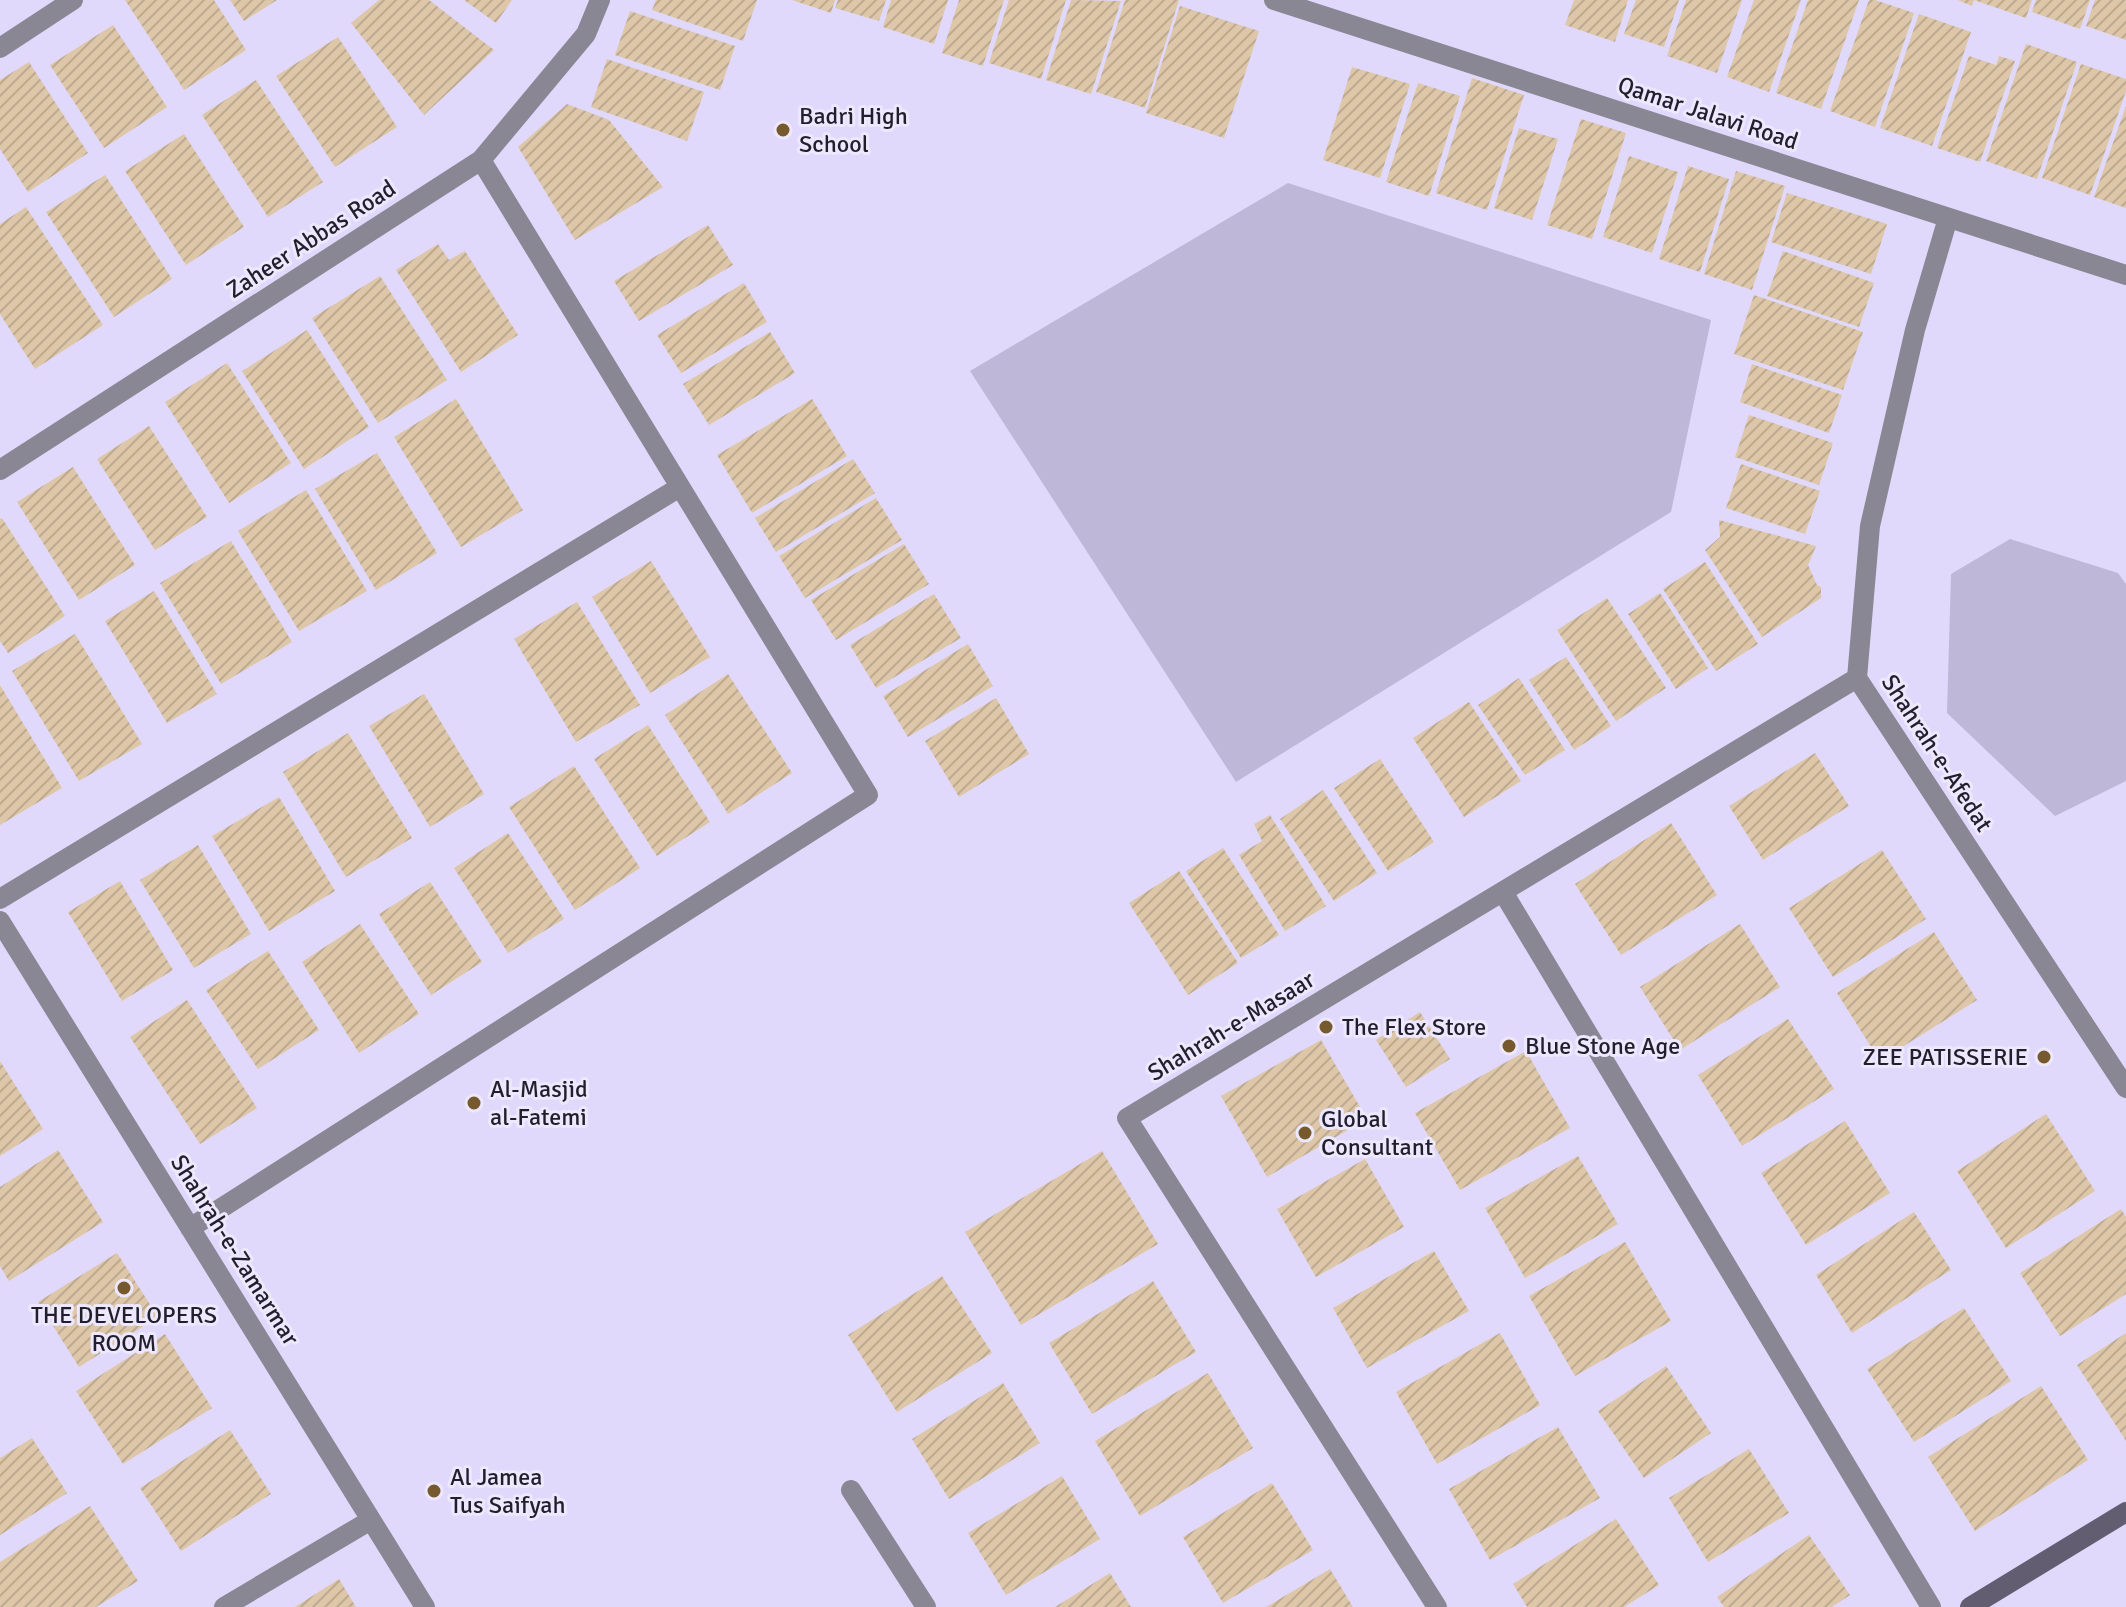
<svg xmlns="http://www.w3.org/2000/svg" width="2126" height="1607" font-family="Signika,sans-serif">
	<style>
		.grass { fill: #bfb7d7 }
		.building { fill: url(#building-hatch) }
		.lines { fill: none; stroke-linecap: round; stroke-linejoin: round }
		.street { stroke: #8a8795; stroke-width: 20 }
		.secondary { stroke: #635d72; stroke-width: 20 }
		.poi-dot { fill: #76592d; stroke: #ede8fe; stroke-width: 3 }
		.labels { text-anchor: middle; stroke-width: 6; stroke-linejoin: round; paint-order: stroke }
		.street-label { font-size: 24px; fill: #221f2c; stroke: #ede8fe }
		.poi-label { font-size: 24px; fill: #221f2c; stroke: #ede8fe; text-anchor: start }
	</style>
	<defs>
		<pattern id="building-hatch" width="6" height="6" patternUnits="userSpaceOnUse" patternTransform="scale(2)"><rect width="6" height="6" fill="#ddc7a8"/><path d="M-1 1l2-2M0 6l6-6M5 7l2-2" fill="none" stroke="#bdaa91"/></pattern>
	</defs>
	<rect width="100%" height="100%" fill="#e1d9fc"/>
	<path class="grass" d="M1288,183L1711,320L1671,512L1236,782L970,371Z
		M2010,539L2118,573L2126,584V781L2055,816L1947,713L1951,574Z"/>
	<path class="building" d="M125,0H214L246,50L184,90Z
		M230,0H277L244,21Z
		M379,0H429L494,50L424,115L351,23Z
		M464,0H512L496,23Z
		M656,0H757L743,41L652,10Z
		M792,0H835L831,13Z
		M838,0H886L879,21L835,8Z
		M891,0H948L934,44L883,27Z
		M959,0H1004L983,66L942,53Z
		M1009,0H1066L1041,79L989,63Z
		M1071,0L1121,1L1091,94L1046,80Z
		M1125,0H1179L1145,108L1096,92Z
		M1574,0H1628L1615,42L1565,25Z
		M1636,0H1679L1664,47L1624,34Z
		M1686,0H1742L1717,73L1667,56Z
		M1754,0H1801L1769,92L1727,77Z
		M1808,0H1859L1821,109L1776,93Z
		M1869,0H1875L1914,13L1875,127L1830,111Z
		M1958,0H2032L2026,18L1974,0L1972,6Z
		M2036,0H2090L2080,29L2032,12Z
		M2095,0H2126V40L2086,26Z
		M1180,6L1259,31L1224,138L1146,113Z
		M630,11L735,46L720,90L615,55Z
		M1919,14L1971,32L1932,146L1880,128Z
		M113,25L167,107L104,148L50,65Z
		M338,37L397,127L335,167L276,76Z
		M2026,44L2077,62L2037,179L1986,161Z
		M1969,56L1996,65L1999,56L2015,61L1980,162L1937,148Z
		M607,59L704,92L687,141L591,107Z
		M29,62L88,153L28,192L0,149V80Z
		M2081,64L2126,79V91L2090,195L2042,178Z
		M1352,67L1410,84L1380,178L1323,160Z
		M1472,78L1524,95L1487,210L1436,193Z
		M256,80L323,182L268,217L202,115Z
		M1418,83L1460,96L1429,196L1386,182Z
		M567,104L609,120L663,187L575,240L518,147Z
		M2126,106V208L2094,197Z
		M1581,119L1626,133L1592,239L1547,225Z
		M1519,128L1558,139L1532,220L1494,208Z
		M184,134L244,227L186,265L125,171Z
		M1629,156L1678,172L1652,253L1603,237Z
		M1688,166L1729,179L1700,272L1659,259Z
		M1736,171L1785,186L1752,290L1704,274Z
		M105,175L172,279L114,317L46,212Z
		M1787,193L1887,224L1871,274L1771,242Z
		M26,207L103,325L35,369L0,314V224Z
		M708,225L733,265L639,321L614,281Z
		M438,244L449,260L465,251L518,335L461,372L396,270Z
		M1783,251L1874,283L1859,327L1767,296Z
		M380,276L447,380L378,423L312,318Z
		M744,283L767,322L681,373L657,335Z
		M1754,295L1863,332L1843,390L1734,354Z
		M307,330L369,427L304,469L242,371Z
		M770,332L795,373L709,425L683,384Z
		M227,363L291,463L229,503L165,402Z
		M1752,364L1842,395L1829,433L1740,402Z
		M456,399L523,510L461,547L394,437Z
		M812,399L847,456L752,513L717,455Z
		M1749,415L1833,443L1819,485L1735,457Z
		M149,426L207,517L155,550L97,459Z
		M377,453L437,553L376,590L315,489Z
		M853,459L875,493L776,552L755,518Z
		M1741,464L1820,491L1805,534L1726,508Z
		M73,467L135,565L79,600L17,502Z
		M306,490L367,591L299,631L238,531Z
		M876,498L902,540L805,598L779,556Z
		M2,518L65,616L8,653L0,641V519Z
		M1719,520L1816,546L1808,565L1817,585L1821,587V598L1762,637L1705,550L1720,537Z
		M231,541L292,642L221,684L160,583Z
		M904,544L929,584L836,640L811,600Z
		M651,561L710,657L650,693L592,597Z
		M1705,562L1758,644L1716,671L1663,589Z
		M154,591L217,694L167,723L105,621Z
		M1660,593L1708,668L1676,689L1628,614Z
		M934,594L961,638L876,688L850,645Z
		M1607,598L1666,688L1616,721L1557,630Z
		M577,602L640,705L576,742L514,639Z
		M75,634L142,744L79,781L12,671Z
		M968,644L993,686L908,737L883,696Z
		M1566,657L1611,726L1574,750L1529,680Z
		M728,674L792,773L728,814L665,715Z
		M1519,678L1565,750L1525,775L1478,705Z
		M0,685L62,788L0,825Z
		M424,694L484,794L430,827L369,726Z
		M996,698L1029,754L959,797L925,741Z
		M1469,702L1521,781L1464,817L1413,738Z
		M648,725L710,822L657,856L594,759Z
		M348,733L412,838L346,877L283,772Z
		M1815,753L1849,806L1763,860L1729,806Z
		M1380,759L1434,842L1388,871L1334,788Z
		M574,766L640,868L575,910L509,807Z
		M1323,790L1377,873L1334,901L1280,819Z
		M279,797L335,891L269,931L212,836Z
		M1270,815L1326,906L1285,931L1239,855L1262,841L1254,824Z
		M1671,823L1717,895L1621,955L1575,884Z
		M508,833L564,919L508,953L454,868Z
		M198,845L251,934L194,968L140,880Z
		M1223,848L1279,935L1241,958L1186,871Z
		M1882,850L1926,919L1833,977L1789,908Z
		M1179,871L1238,963L1188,995L1129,903Z
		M120,881L173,970L122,1001L68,912Z
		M430,882L482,962L431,995L379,914Z
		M360,924L419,1014L359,1053L302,962Z
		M1740,924L1780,987L1680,1050L1640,987Z
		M1934,932L1977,1000L1880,1061L1837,993Z
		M268,951L319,1030L258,1069L206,990Z
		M187,1000L257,1108L200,1144L130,1037Z
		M1420,1012L1450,1059L1406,1087L1376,1040Z
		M1788,1019L1834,1089L1742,1146L1698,1075Z
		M1321,1040L1367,1119L1267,1177L1221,1096Z
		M1526,1051L1570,1128L1460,1190L1415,1113Z
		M0,1061L43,1129L0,1156Z
		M2046,1114L2095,1191L2006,1248L1957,1171Z
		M1845,1121L1890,1193L1806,1245L1761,1173Z
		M58,1150L103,1222L9,1281L0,1266V1187Z
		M1102,1151L1158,1244L1021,1325L965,1232Z
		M1578,1156L1618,1224L1525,1278L1485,1208Z
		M1365,1159L1404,1227L1316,1277L1277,1209Z
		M2121,1209L2126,1217V1294L2060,1336L2020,1273Z
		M1914,1212L1951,1270L1852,1333L1816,1275Z
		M1625,1242L1671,1321L1575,1376L1529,1296Z
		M1434,1251L1469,1311L1367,1368L1333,1308Z
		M117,1253L158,1317L79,1367L38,1302Z
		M942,1276L992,1353L897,1412L848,1335Z
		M1153,1281L1196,1352L1092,1414L1049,1343Z
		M1964,1308L2011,1381L1914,1442L1867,1369Z
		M1500,1333L1540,1405L1437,1464L1396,1392Z
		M2126,1333V1441L2077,1365Z
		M165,1334L212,1408L123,1464L76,1391Z
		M1666,1366L1711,1433L1644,1478L1598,1411Z
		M1208,1373L1253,1448L1140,1516L1095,1441Z
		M1003,1383L1040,1443L949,1499L912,1439Z
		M2041,1386L2088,1460L1975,1531L1928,1457Z
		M1558,1427L1600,1498L1490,1560L1449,1489Z
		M230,1430L271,1494L181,1551L140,1488Z
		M32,1438L67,1493L0,1535V1458Z
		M1749,1449L1789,1513L1708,1562L1669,1498Z
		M1062,1476L1100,1539L1006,1595L968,1533Z
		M1272,1483L1313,1550L1223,1603L1183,1537Z
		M90,1506L138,1581L96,1607H0V1562Z
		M1616,1519L1659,1585L1624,1607H1527L1513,1584Z
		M1809,1535L1850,1595L1832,1607H1724L1717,1597Z
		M1330,1569L1353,1607H1266Z
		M1110,1573L1131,1607H1055Z
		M339,1579L356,1607H295Z"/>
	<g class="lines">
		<path class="street" d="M1274,0L2126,275
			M0,48L73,0
			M1948,218L1915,330L1870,526L1857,678L2126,1088
			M0,470L481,160L586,34L600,0
			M1503,892L1931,1607
			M0,899L680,487
			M0,921L425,1607
			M190,1228L868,795L481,160
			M851,1490L926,1607
			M224,1607L371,1520
			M1437,1607L1127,1118L1857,678"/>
		<path class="secondary" d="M1970,1607L2126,1512"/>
	</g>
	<g class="poi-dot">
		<circle cx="783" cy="130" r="8"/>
		<circle cx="1326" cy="1027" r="8"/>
		<circle cx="1509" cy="1046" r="8"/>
		<circle cx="2044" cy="1057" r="8"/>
		<circle cx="474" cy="1103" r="8"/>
		<circle cx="1305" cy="1133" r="8"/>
		<circle cx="124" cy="1288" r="8"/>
		<circle cx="434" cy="1491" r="8"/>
	</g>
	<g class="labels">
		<g class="street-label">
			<text transform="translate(1708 113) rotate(18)" y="8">Qamar Jalavi Road</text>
			<text transform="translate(311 239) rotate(-33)" y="8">Zaheer Abbas Road</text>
			<text transform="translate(1937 753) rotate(57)" y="8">Shahrah-e-Afedat</text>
			<text transform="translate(1231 1026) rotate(-31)" y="8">Shahrah-e-Masaar</text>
			<text transform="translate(235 1250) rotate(58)" y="8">Shahrah-e-Zamarmar</text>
		</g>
		<g class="poi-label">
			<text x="799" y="124">Badri High<tspan x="799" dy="28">School</tspan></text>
			<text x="1342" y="1035">The Flex Store</text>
			<text x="1525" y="1054">Blue Stone Age</text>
			<text x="2028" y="1065" text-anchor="end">ZEE PATISSERIE</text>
			<text x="490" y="1097">Al-Masjid<tspan x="490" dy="28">al-Fatemi</tspan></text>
			<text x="1321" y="1127">Global<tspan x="1321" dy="28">Consultant</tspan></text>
			<text x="124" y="1323" text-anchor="middle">THE DEVELOPERS<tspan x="124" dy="28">ROOM</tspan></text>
			<text x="450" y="1485">Al Jamea<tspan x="450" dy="28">Tus Saifyah</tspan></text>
		</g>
	</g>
</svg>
